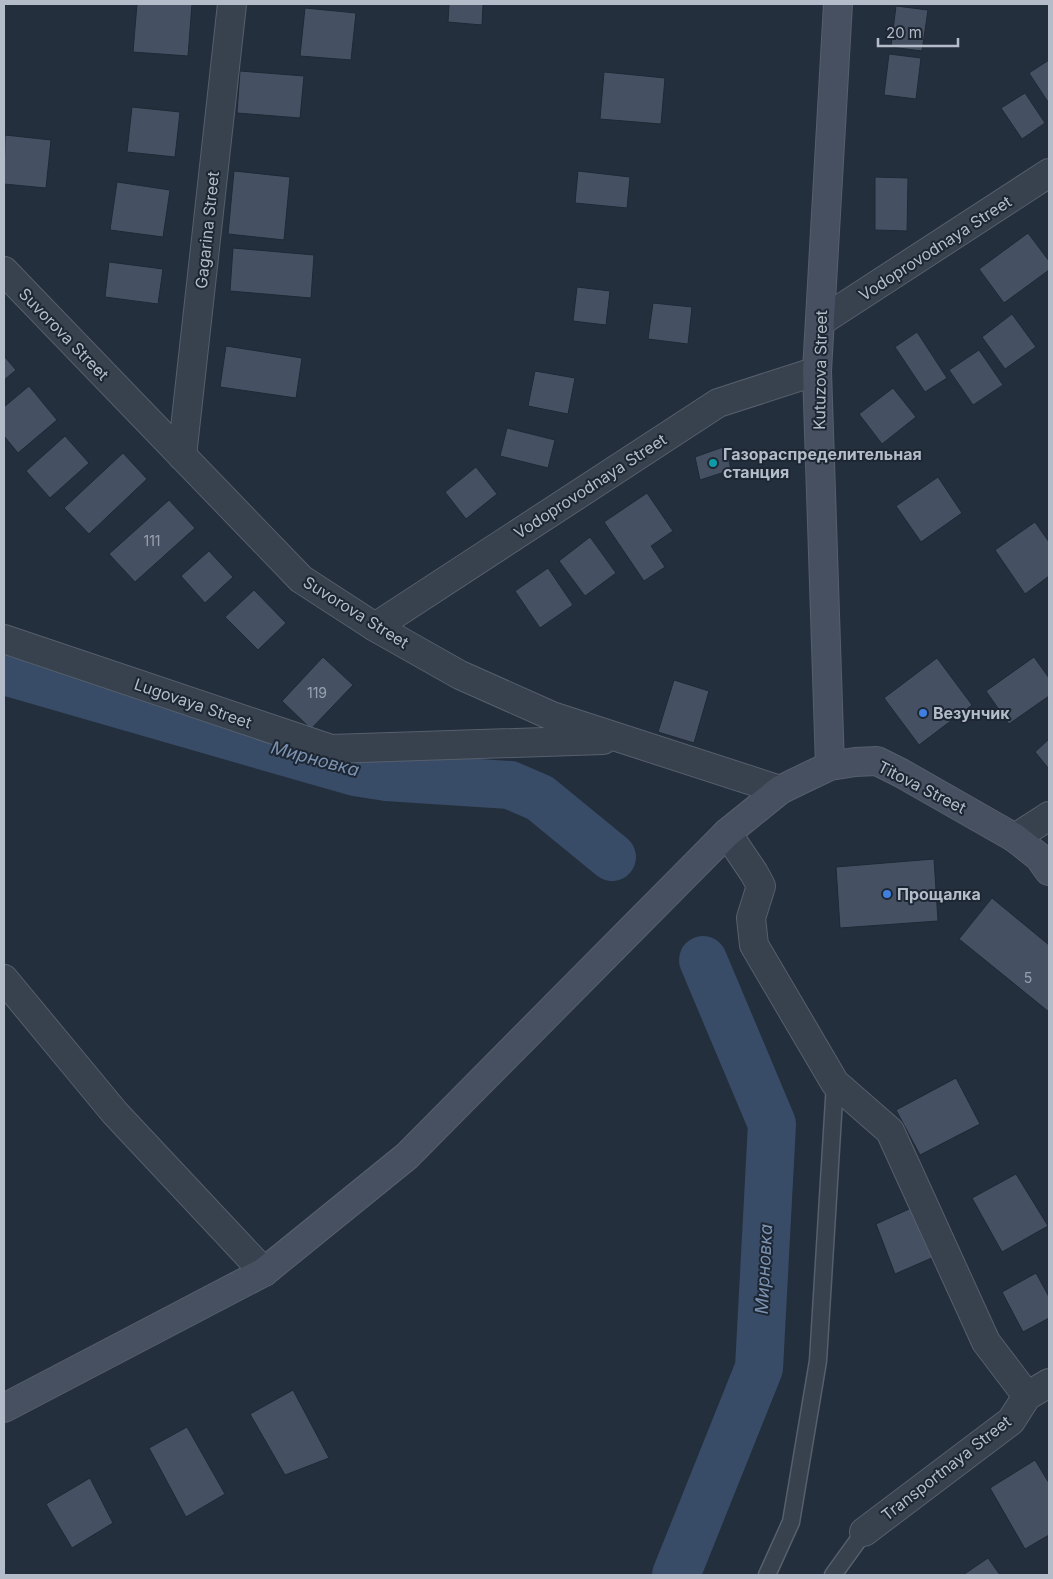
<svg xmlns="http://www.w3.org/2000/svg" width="1053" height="1579" font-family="Inter,sans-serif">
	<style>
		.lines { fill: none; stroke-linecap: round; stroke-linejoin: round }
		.river { stroke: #394c67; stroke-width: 48 }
		.building { fill: #455162; stroke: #1f2835 }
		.service-casing { stroke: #565f6c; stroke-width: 19 }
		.minor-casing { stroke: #565f6c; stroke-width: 30 }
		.secondary-casing { stroke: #565f6c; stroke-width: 30 }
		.service { stroke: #38414e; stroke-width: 16 }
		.minor { stroke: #38414e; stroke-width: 28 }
		.secondary { stroke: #465061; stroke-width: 28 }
		.culture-dot { fill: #0f9aa8; stroke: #1d2633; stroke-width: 2 }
		.shop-dot { fill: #3f7fe0; stroke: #1d2633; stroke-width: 2 }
		.labels { text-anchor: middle; stroke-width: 4; stroke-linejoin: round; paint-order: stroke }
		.number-label { font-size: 14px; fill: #98a1af }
		.street-label { font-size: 16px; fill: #b4bcc9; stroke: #1d2633 }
		.poi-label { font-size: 16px; font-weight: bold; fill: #b4bcc9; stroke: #1d2633; text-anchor: start }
		.water-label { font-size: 18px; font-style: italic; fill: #7c92b1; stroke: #1d2633 }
	</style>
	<rect width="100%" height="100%" fill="#242f3e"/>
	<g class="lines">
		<path class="river" d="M4,671L355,772L387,777L510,785L540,798L612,857
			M676,1575L759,1368L772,1124L703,960"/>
	</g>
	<path class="building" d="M137,4H192L188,56L133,52Z
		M449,4H483L482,25L448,22Z
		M896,6L928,10L922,51L891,47Z
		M305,8L356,13L351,60L300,56Z
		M889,54L921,58L916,99L884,95Z
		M1049,60V101L1048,102L1029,73Z
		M240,71L304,76L300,118L237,113Z
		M604,72L665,78L661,124L600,119Z
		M1025,93L1045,123L1022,139L1001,108Z
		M132,107L180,112L175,157L127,152Z
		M5,135L51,140L46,188L4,184Z
		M234,171L290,177L284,240L228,234Z
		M578,171L630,177L627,208L575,203Z
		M875,177L908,178L907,231L875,230Z
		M117,182L170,190L163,237L110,230Z
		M1028,233L1049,261V270L1004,303L979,269Z
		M233,248L314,255L311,298L230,291Z
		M109,262L163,269L158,304L105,297Z
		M577,287L610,291L606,325L573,321Z
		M653,303L692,307L688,344L648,339Z
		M1012,314L1036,347L1005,369L982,337Z
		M917,332L947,378L925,392L895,347Z
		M226,346L302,358L296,398L220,387Z
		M979,350L1003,385L973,405L949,370Z
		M4,356L16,370L4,380Z
		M535,371L575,378L568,414L528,406Z
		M29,386L57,420L18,453L4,436V407Z
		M893,388L916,417L882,444L859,414Z
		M507,428L555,440L548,468L500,456Z
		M65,436L89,463L50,498L26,471Z
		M726,446L731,470L700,480L695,457Z
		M123,453L147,479L89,534L64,508Z
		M476,467L497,494L466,519L445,492Z
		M938,477L962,513L921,542L896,506Z
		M647,493L673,531L651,546L665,567L644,581L604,522Z
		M169,500L195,528L135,582L109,554Z
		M1035,522L1049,542V576L1025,594L995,550Z
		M590,537L616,573L585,596L559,561Z
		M209,551L233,577L205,603L181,576Z
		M548,568L573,605L540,628L515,591Z
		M254,590L286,623L258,650L225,617Z
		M323,657L353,685L311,729L282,701Z
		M1034,657L1049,678V696L1009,724L986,691Z
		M937,658L972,705L919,745L884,698Z
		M674,680L709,691L694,743L658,732Z
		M1049,739V769L1035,752Z
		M934,859L938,921L840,928L836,867Z
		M992,898L1049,945V1012L959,939Z
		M956,1078L980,1124L920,1155L896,1110Z
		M1016,1174L1048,1226L1002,1252L972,1198Z
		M916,1206L934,1257L895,1274L876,1224Z
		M1036,1273L1049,1297V1318L1023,1332L1002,1292Z
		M293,1390L329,1458L285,1475L250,1414Z
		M187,1427L225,1494L186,1517L149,1448Z
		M1035,1460L1049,1483V1535L1025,1549L990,1488Z
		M90,1478L113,1523L72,1548L46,1504Z
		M988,1558L1000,1575H963Z"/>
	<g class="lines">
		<g class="service-casing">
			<path id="service" d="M767,1575L791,1522L818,1361L835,1083
				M833,1575L864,1532"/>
		</g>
		<g class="minor-casing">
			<path id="minor" d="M4,271L301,579L375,627L460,675L552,716L780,790
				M820,322L1049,173
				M182,456L232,4
				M375,627L718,403L817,371
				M4,639L331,749L603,740
				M727,833L754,873L761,886L751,918L754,945L835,1083L890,1131L986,1342L1027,1396
				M1015,838L1049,816
				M4,979L115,1113L264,1272
				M864,1532L1011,1421L1027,1396L1049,1383"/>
		</g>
		<g class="secondary-casing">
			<path id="secondary" d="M830,766L817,371L838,4
				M4,1408L264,1272L407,1156L727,833L780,790L813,774L830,766L855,762L877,761L901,773L1015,838L1039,857L1049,871"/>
		</g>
		<use href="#service" class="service"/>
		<use href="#minor" class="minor"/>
		<use href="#secondary" class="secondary"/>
	</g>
	<circle class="culture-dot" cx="713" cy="463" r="5"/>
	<g class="shop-dot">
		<circle cx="923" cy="713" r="5"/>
		<circle cx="887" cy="894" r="5"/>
	</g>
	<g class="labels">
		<g class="number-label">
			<text x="152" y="546">111</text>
			<text x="317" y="698">119</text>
			<text x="1028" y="983">5</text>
		</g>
		<g class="street-label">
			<text transform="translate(207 230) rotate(-84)" y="6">Gagarina Street</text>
			<text transform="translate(935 248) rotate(-33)" y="6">Vodoprovodnaya Street</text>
			<text transform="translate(64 334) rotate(46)" y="6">Suvorova Street</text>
			<text transform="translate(820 370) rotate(-89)" y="6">Kutuzova Street</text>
			<text transform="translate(590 486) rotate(-33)" y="6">Vodoprovodnaya Street</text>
			<text transform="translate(356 612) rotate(32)" y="6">Suvorova Street</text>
			<text transform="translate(193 703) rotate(19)" y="6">Lugovaya Street</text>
			<text transform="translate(922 787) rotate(27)" y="6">Titova Street</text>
			<text transform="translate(946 1468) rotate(-38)" y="6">Transportnaya Street</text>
		</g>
		<g class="poi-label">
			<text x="723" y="460">Газораспределительная<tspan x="723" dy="18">станция</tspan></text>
			<text x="933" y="719">Везунчик</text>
			<text x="897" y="900">Прощалка</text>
		</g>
		<g class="water-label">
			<text transform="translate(315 759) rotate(15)" y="6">Мирновка</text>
			<text transform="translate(764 1269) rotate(-87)" y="6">Мирновка</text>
		</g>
	</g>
	<rect width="1053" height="1579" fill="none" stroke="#b4bcc9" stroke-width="10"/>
	<path d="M878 38v8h80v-8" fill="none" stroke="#b4bcc9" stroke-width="2.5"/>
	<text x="886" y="38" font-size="15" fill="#b4bcc9" stroke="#1d2633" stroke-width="4" paint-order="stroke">20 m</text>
</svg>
